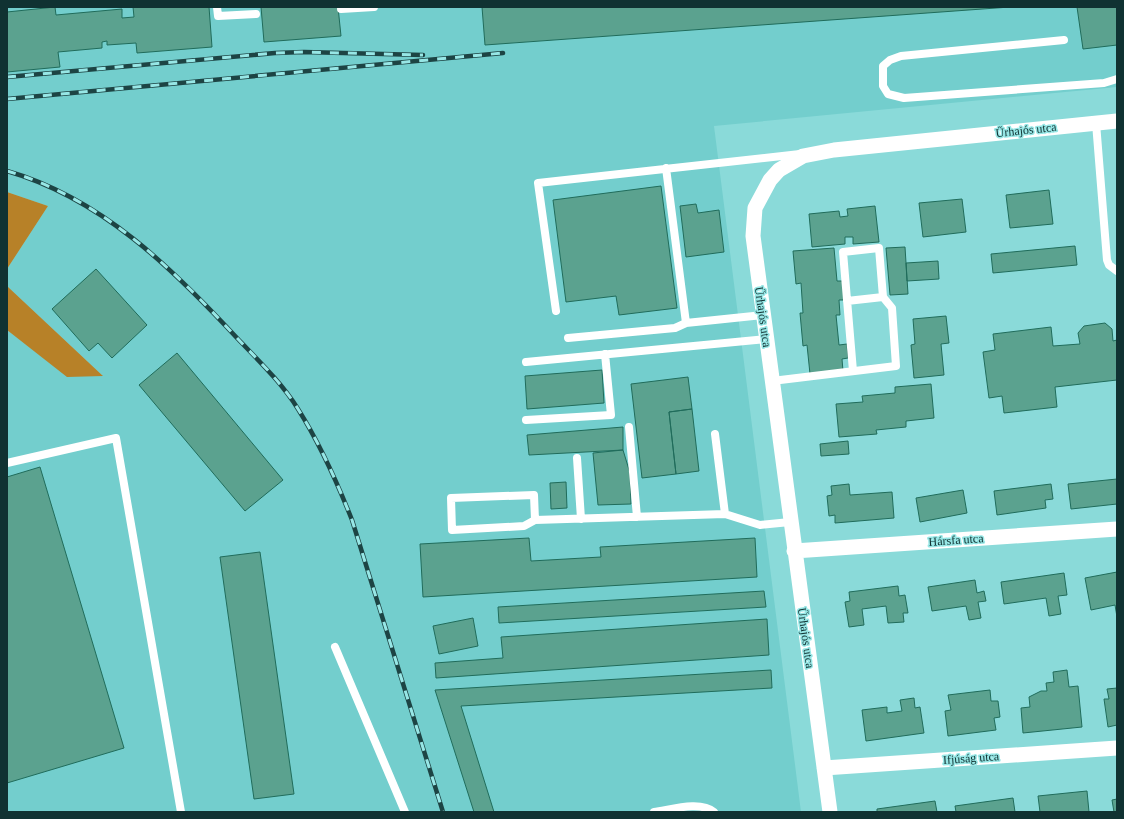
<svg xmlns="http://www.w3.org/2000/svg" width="1124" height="819" font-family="'Times New Roman',serif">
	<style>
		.built { fill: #73cecd }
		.forest { fill: #b78128 }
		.building { fill: #5ba28f; stroke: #206c5b }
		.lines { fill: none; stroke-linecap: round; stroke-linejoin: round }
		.service { stroke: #fff; stroke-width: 8 }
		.minor { stroke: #fff; stroke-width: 15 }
		.rail-casing { stroke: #1d4444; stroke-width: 4.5 }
		.rail { stroke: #97e7e6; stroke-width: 3; stroke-dasharray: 9; stroke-linecap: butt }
		.labels { text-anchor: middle; stroke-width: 3; stroke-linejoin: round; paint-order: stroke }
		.street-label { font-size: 12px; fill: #103232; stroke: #97e7e6 }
	</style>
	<rect width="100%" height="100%" fill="#8adad9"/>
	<path class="built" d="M7,7H1117V87L714,126L801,812H7V330L67,376L102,375L7,286V269L48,206L7,192Z"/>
	<path class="forest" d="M7,192L48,206L7,269Z
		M7,286L103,376L67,377L7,330Z"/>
	<path class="building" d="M55,7L56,15L122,9V18L134,17L133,7H209L212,47L137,53L136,43L107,45V41L102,42V48L58,52L60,67L7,72V12Z
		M261,7H338L341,36L264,42Z
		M482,7H1010L485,45Z
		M1077,7H1117V45L1083,49Z
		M661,186L677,308L619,315L616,296L566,302L553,200Z
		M1049,190L1053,224L1010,228L1006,195Z
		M962,199L966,232L923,237L919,203Z
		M696,204L698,213L719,210L724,252L686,257L680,206Z
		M875,206L879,242L853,244V237H845V244L812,247L809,214L839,211L840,217L848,216L847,209Z
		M1075,246L1077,265L993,273L991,254Z
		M905,247L908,294L890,295L886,248Z
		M834,248L837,281H843L844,300H839L840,315H836L839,345L847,344L848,358L842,359L843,371L810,374L807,345L803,346L800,313H803L801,283L796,284L793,251Z
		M938,261L939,279L907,281L906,263Z
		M96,269L147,325L112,358L98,343L89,351L52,309Z
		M946,316L949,343L941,344L944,375L914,378L911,345L915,344L913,319Z
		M1105,323L1112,329L1113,341L1117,340V380L1055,387L1057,407L1004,413L1002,396L989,398L983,352L995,350L993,334L1051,327L1053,346L1080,344L1078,333L1084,326Z
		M177,353L283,480L245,511L139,385Z
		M602,370L604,403L527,409L525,376Z
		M688,377L692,409L669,412L676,474L642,478L631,384Z
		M931,384L934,418L906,421V427L876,430L877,434L839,437L836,404L863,402L862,396L895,393V387Z
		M692,409L699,471L676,474L669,412Z
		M623,427V450L529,455L527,435Z
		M848,441L849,454L821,456L820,444Z
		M623,450L630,473L631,504L598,505L593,453Z
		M40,467L124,748L7,783V477Z
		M1117,479V504L1071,509L1068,484Z
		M566,482L567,508L551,509L550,483Z
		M849,484L850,495L892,492L894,518L835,523V515L829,516L827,496L832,495L831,486Z
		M1051,484L1053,499L1045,500L1046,508L997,515L994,491Z
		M963,490L967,513L920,522L916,498Z
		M529,538L531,561L601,557L600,547L755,538L757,577L423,597L420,544Z
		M260,552L294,794L254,799L220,557Z
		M1117,572V617L1115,605L1091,610L1085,578Z
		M1064,573L1067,595L1058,596L1061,614L1049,616L1046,598L1004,604L1001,582Z
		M975,580L977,593L984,591L986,601L978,602L981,618L969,620L966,606L932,611L928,587Z
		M898,586L899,596L905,595L908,613H903L904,622L888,623L886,606L862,609L864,625L849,627L845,602L850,601L849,592Z
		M764,591L766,607L499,623L498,607Z
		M473,618L478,646L439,654L433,626Z
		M767,619L769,655L436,678L435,663L503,658L501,637Z
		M771,670L772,688L461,706L494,812H474L435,690Z
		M1067,670L1069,687L1078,686L1082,727L1023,733L1021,708L1030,707L1029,697L1041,691H1047L1046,683L1054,682L1053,672Z
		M1117,688V725L1108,727L1104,699H1109L1107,689Z
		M990,690L991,701H998L1000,717L994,718L996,730L948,736L945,711L951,710L948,695Z
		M914,698L915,708L920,707L924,733L866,741L862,710L887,707V713L902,711L900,700Z
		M1087,791L1089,812H1040L1038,796Z
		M1013,798L1015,812H956L955,806Z
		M1117,799V812H1114L1112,800Z
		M935,801L937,812H877V809Z"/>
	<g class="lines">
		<path class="service" d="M217,7L218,16L256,14
			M341,9L374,7
			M1064,40L901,56L890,60L883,66V86L888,94L904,98L1104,83L1117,79
			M1096,123L1107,260L1109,265L1117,271
			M666,168L686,323
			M847,301L883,297
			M556,311L538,183L800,154
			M568,338L675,328L686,323L763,315
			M526,362L766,339
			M772,381C813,376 855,371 896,366L892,308L883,297L879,248L843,252L853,371
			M526,420L611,415L605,354
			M629,427L637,517
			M715,434L725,514
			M577,458L581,519
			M7,463L116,438L181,812
			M535,520L534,495L451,498L452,530L524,526L535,520L725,514L760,525L790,522
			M335,647L405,812
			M654,812C670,810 700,800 714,812"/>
		<path class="minor" d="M794,551L1117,529
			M824,768L1117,748
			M830,812L753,236L755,208L770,180L779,170L803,156L834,150L1117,121"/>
		<g class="rail-casing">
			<path id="rail" d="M7,77L275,53L304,52L423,55
				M7,99L503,53
				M7,171C101,198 172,268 237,338C258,360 282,383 298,409C320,444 337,482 352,520L443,812"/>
		</g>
		<use href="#rail" class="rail"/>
	</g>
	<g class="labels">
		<g class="street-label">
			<text transform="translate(1026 130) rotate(-6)" y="4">Űrhajós utca</text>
			<text transform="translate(763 317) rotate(82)" y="4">Űrhajós utca</text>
			<text transform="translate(956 540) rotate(-4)" y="4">Hársfa utca</text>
			<text transform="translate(806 638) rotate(82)" y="4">Űrhajós utca</text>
			<text transform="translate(971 758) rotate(-4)" y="4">Ifjúság utca</text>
		</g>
	</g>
	<rect width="1124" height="819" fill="none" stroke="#103232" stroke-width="16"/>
</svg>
